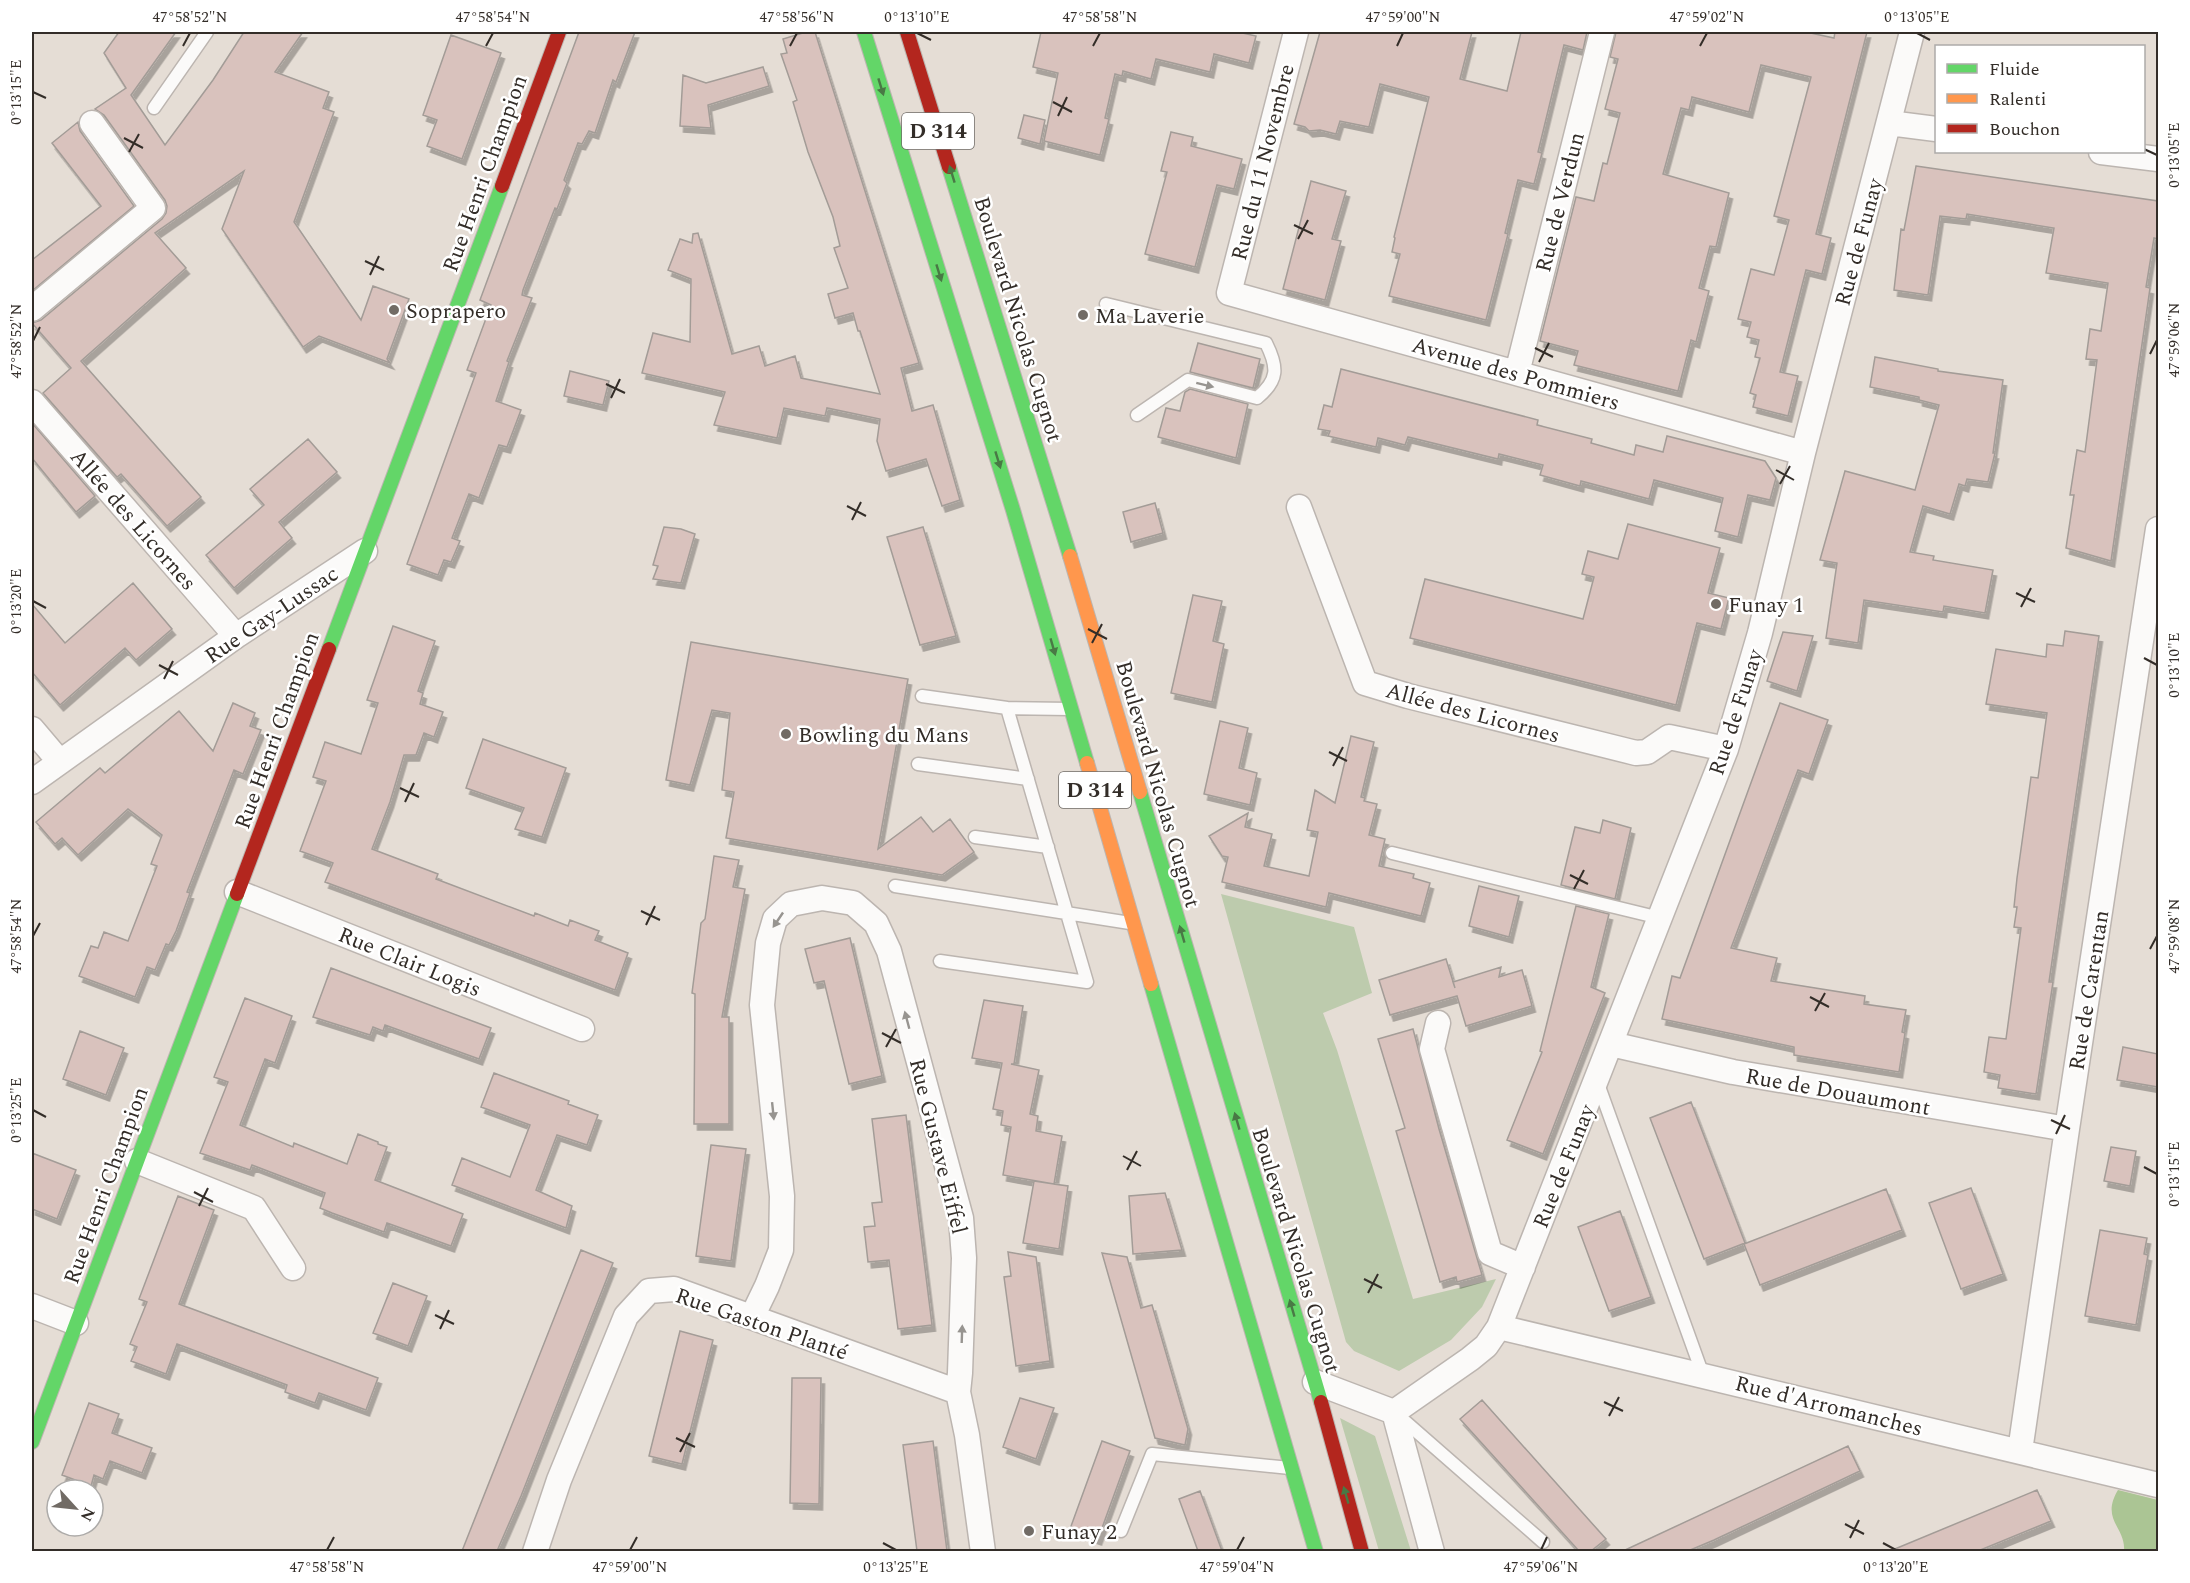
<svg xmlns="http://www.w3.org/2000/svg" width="2190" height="1583" font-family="Spectral,serif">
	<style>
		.green { fill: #bdcbad }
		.forest { fill: #abc594 }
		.building { fill: #d9c2bd; stroke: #a39c97; stroke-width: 1.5; filter: url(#shadow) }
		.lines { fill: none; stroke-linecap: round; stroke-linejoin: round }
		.lane-casing { stroke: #bcb5b0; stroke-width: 15 }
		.street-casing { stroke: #bcb5b0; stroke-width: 27 }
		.fast-casing { stroke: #bcb5b0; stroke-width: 16 }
		.slow-casing { stroke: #bcb5b0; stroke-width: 16 }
		.jam-casing { stroke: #bcb5b0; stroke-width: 16 }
		.lane { stroke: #fbfaf9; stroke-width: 12 }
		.street { stroke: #fbfaf9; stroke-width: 24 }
		.fast { stroke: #63d668; stroke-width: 14 }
		.slow { stroke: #ff974d; stroke-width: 14 }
		.jam { stroke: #b3261e; stroke-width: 14 }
		.oneway { fill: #497945 }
		.oneway2 { fill: #979490 }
		.ticks { fill: none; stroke: #332d28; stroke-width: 2 }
		.poi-dot { fill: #716b65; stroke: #fff; stroke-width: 2 }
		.labels { text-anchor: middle; stroke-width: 5; stroke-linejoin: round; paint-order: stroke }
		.shield { fill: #fff; stroke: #706c68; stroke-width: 1.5 }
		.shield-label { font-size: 21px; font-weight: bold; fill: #332d28 }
		.street-label { font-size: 22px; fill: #332d28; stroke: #fff }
		.poi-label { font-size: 22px; fill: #332d28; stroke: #fff; text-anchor: start }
		.neatline { fill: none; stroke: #332d28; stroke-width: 2 }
		.ticks-label { font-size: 15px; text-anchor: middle; fill: #332d28 }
	</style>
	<defs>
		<filter id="shadow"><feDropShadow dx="3.5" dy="6" stdDeviation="0" flood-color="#0004"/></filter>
	</defs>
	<rect width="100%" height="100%" fill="#e5ddd5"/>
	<path class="green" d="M1221,894L1354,927L1372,993L1323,1013L1337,1050L1413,1299L1496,1279L1482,1307L1451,1340L1399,1371L1354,1351L1346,1342Z
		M1340,1418L1375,1436L1411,1551H1379Z"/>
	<path class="forest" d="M2118,1490L2158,1500V1551H2124C2126,1527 2100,1520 2118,1490Z"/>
	<path class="building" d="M119,32H176L131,95L165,145L213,80L244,32H303L275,72L329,92L323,108L334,112L294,222L361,320L373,286L409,299L387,359L390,363L319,336L303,347L222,229L244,171L155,233L186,268L81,361L201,497L167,526L121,474L117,477L43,393L71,368L32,323L41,320L162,219L166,213L167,206L165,200L104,115L95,109L126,88L104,53Z
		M579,32H635L616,82L613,80L595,133L589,131L582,144L578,143L564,180L567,183L557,209L555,208L523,290L522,295L532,298L507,361L509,362L496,401L521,410L507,447L499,445L479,498L469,494L452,538L460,541L451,562L444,560L438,575L407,564L476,373L467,370L491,305L480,300Z
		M806,32H815L919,363L901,368L912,411L933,405L960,500L942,506L926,459L886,471L877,441L880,419L827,408L825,416L784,408L777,438L714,425L725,392L642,373L653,333L690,342L691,279L668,270L680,239L692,243L693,234L698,233L732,354L759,346L765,366L795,356L801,378L880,394L860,331H858L853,313L835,318L828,294L848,288L834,248L840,246L833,217L808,152L793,102L797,100L781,54L787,53L783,39Z
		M1041,32H1238L1256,36L1249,63L1214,54L1210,72L1156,59L1151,79L1123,71L1122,76L1115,74L1105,118L1109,119L1100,155L1044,141L1058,73L1033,67Z
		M1320,32H1472L1460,79L1507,91L1521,32H1587L1583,50L1564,45L1538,152L1542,153L1534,184L1518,180L1505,233L1508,234L1486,320L1389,296L1400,254L1392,252L1395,238L1394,237L1429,97L1380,84L1369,127L1340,121L1336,134L1320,130L1309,131L1305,127L1294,124Z
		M1616,32H1806L1834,38L1835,32H1867L1816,234L1831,238L1822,274L1806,270L1780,372L1798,376L1788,416L1753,407L1756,395L1750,393L1760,358L1755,357L1759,340L1747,337L1751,322L1738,319L1751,269L1774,275L1789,220L1774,216L1811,77L1761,65L1749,112L1692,97L1689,110L1681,108L1663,174L1729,193L1716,247L1710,246L1699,288L1709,291L1696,342L1691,340L1678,391L1574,365L1578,351L1540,341L1576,197L1594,201L1603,163L1607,164L1620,113L1605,109L1618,59L1610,57Z
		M451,35L501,53L462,159L427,146L437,120L423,115Z
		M763,67L769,86L708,105L711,128L680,126L683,75L706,83Z
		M1024,115L1045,120L1040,144L1018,138Z
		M78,122L80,131L134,206L32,291V260L101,206L52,143Z
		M1171,132L1193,137L1191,146L1242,159L1234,189L1217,185L1195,267L1145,254L1167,172L1161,171Z
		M1916,166L2158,201V239L2154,238L2146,287L2150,288L2111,561L2066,548L2074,495H2070L2077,450L2085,452L2097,360L2086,359L2090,329L2101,331L2108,283L2046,273L2054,228L1967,214L1966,219L1940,216L1928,295L1894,290L1901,229L1904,230Z
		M1311,181L1346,191L1332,239L1341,241L1325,300L1283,289Z
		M1198,343L1260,359L1253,388L1190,372Z
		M1875,357L1938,369V371L2003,380L1993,453H1995L1988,482L1967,479L1965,486L1959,484L1950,514L1923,506L1910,552L1934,556L1933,560L1993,570L1985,613L1944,606L1943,612L1864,600L1858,643L1826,638L1837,563L1820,560L1845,471L1915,490L1939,405L1919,400V397L1870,387Z
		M1341,369L1538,420L1537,425L1592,439L1591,443L1634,455L1636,445L1663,452L1667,436L1765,461L1776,478L1770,500L1748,495L1738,537L1715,531L1723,498L1654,480L1649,499L1581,481L1580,486L1540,475L1543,465L1499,454L1498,459L1408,437L1405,445L1378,438L1376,447L1328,436L1330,431L1318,429L1324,405L1332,407Z
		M570,371L609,381L603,405L564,396Z
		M1190,389L1248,404L1236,458L1158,437L1166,408L1180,411L1185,392Z
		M32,423L95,496L76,512L32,458Z
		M308,439L337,472L279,522L292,538L234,588L206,555L264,505L250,489Z
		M1155,503L1163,533L1131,542L1123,512Z
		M1628,524L1720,548L1708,593L1729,598L1721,629L1697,623L1676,705L1410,638L1425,579L1583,619L1594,577L1582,574L1588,551L1618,559Z
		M664,527L681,529L695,534L681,583L653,579L658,566L653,565Z
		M923,527L956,636L920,645L887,537Z
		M133,583L172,629L136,660L125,648L60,705L32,672V604L65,643Z
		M1193,595L1222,601L1213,641L1224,644L1212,702L1171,693Z
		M393,626L435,641L418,691L423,693L420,704L443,712L434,737L424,733L416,755H404L390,802L372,849L438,874L436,879L534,916L535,913L568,926L570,920L599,931L595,940L628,953L615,990L325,882L333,863L300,851L326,781L313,777L325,742L361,754L378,703L367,700Z
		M2065,631L2099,636L2049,982H2053L2036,1094L1998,1088L2000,1075L1984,1072L1989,1037L2006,1039L2021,928L2014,927L2017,907H2014L2017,878L2031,777L2038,778L2047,713L1986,704L1996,649L2046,657L2047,644L2063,646Z
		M1783,632L1813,636L1797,691L1767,681Z
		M691,642L908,679L878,849L921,817L933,832L950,819L974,852L942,875L726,838L734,792L722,790L730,713L712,710L690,785L666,780Z
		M233,703L255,713L250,726L261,730L243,774L234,770L187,892L190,893L176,931L169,945L166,944L155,970L147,967L135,997L79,976L91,946L98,948L104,932L128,941L157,866L151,864L162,835L128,809L78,855L62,838L55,844L36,822L100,768L105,773L179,711L213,751Z
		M1780,703L1828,720L1809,774L1798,770L1731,948L1777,958L1771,981L1865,996L1864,1004L1906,1010L1902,1032L1905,1033L1899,1072L1794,1055V1047L1662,1019L1672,976L1680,978Z
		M1220,721L1248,728L1239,768L1257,773L1250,805L1204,794Z
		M1351,736L1374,742L1361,797L1365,798L1364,801L1377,804L1369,835L1385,839L1379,866L1414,874L1413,878L1430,883L1421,916L1329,893L1326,907L1222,882L1228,857L1222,856L1209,836L1248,813L1245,827L1272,834L1264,866L1309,876L1318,832L1307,830L1315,790L1335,803Z
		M483,739L566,768L542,837L515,829L524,808L466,788Z
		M1603,820L1631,828L1615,899L1561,885L1575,827L1600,833Z
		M714,856L739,860L733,887L745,889L722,1017H729V1124H694L695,994L692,993L701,923L705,919Z
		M1479,886L1519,896L1509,937L1469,926Z
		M1576,906L1609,914L1591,987L1605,993L1543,1154L1507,1140L1542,1052L1540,1051Z
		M850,938L882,1076L849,1084L824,981L814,983L805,949Z
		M1446,959L1455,988L1453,982L1501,967L1499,977L1522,970L1532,1006L1466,1026L1457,996L1390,1015L1379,980Z
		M331,968L491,1028L479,1059L385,1025L383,1031L373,1027L370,1035L313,1017Z
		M245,998L292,1016L275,1063L265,1059L240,1125L293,1147L294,1143L347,1164L358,1134L378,1142V1144L387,1147L375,1180L463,1214L451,1246L387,1223L384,1232L332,1213L320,1208L325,1193L252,1165L250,1170L200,1153L228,1082L214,1077Z
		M984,1000L1023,1006L1014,1064H1011L1039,1070L1030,1114L1038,1116L1036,1131L1062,1136L1054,1184L1068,1186L1059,1249L1023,1243L1034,1181L1054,1184L1003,1175L1011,1127L1001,1125L1003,1111L993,1109L1002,1063L972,1058Z
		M1413,1029L1439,1129L1482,1275L1457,1282L1456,1277L1440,1282L1396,1131L1405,1128L1378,1039Z
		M80,1031L124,1048L106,1095L63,1079Z
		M2123,1047L2158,1054V1087L2117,1080Z
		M494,1073L569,1101L568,1104L598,1115L587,1145L557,1135L536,1190L572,1206L566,1228L452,1185L462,1158L510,1177L530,1125L481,1107Z
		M1691,1102L1745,1243L1704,1259L1650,1118Z
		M906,1115L932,1325L898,1329L889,1260L868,1262L864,1227L875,1226L872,1203L882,1202L872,1119Z
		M711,1145L746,1149L731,1261L696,1256Z
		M2111,1147L2136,1151L2130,1186L2104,1181Z
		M32,1153L76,1170L57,1219L32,1209Z
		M1971,1188L2003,1274L1961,1289L1929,1203Z
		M1886,1189L1902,1230L1760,1285L1744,1244Z
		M1165,1193L1182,1250L1133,1254L1129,1196Z
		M178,1196L214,1210L179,1304L378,1378L366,1410L319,1393L315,1403L285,1392L287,1385L177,1344L166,1374L131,1361L137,1347L130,1344L147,1302L139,1299Z
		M1620,1211L1651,1297L1609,1311L1578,1227Z
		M2100,1230L2147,1238L2144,1254L2148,1255L2136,1325L2085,1316Z
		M581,1250L613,1263L521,1496L497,1551H462Z
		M1008,1252L1036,1257L1050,1361L1016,1366L1004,1277L1011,1276Z
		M1102,1253L1127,1257L1141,1308L1152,1305L1188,1429L1185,1445L1155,1438Z
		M393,1283L427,1296L408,1346L373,1333Z
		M680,1331L713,1340L682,1464L649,1456Z
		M792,1378H821L819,1504L790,1503Z
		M1020,1398L1054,1408L1036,1459L1003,1447Z
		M1482,1400L1606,1539L1591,1551H1579L1460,1419Z
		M89,1403L119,1414L112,1433L152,1448L142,1473L110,1461L103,1479L94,1475L91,1486L62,1475Z
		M933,1441L947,1551H917L903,1445Z
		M1102,1441L1130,1451L1098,1539L1070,1529Z
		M1848,1446L1860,1471L1714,1540L1688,1551H1623Z
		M2037,1490L2051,1521L2034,1528L1978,1551H1890Z
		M1200,1491L1222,1551H1198L1179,1499Z"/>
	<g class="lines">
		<g class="lane-casing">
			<path id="lane" d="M154,108L207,32
				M1106,304L1266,343C1278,367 1279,380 1257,398L1188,380L1137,415
				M922,696L1007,708
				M918,764L1028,779
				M975,837L1048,847
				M1392,853L1660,918
				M895,886L1130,923
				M940,961L1087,982L1007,708L1070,709
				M1597,1081L1703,1375
				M1400,1417L1543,1542
				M1121,1531L1152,1454L1290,1468"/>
		</g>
		<g class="street-casing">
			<path id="street" d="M1296,32L1229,293L1803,453
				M1889,123L1936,129
				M2101,152L2158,159
				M32,309L153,208L92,123
				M1517,373L1602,32
				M32,402L236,636
				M1299,507L1365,683L1408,696L1636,753L1647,752L1669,737L1726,749
				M32,729L60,762
				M32,782L236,636L365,551
				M237,892L582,1029
				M1438,1023L1432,1049L1490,1253L1523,1267
				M1611,1044L1733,1072L2067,1129
				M137,1161L254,1208L293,1268
				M32,1306L76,1323
				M752,1317L767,1286L781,1250L782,1196L762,1005L768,943L775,919L791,904L822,898L853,903L876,923L889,951L961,1218L964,1258L960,1373L958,1392
				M1499,1327L2158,1485
				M1315,1382L1394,1412
				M1394,1412L1470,1359L1486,1346L1499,1327L1726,749L1760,633L1803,453L1912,32
				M1394,1412L1432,1552
				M2020,1451L2067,1129L2158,529
				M535,1552L559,1480L626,1316L649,1291L674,1289L958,1392L967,1435L983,1552"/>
		</g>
		<g class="fast-casing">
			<path id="fast" d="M864,32L1013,510L1087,763
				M949,167L1070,556
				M329,649L502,186
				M1140,792L1321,1402
				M1151,984L1316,1552
				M32,1442L237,894"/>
		</g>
		<g class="slow-casing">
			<path id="slow" d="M1070,556L1140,792
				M1087,763L1151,984"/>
		</g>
		<g class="jam-casing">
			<path id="jam" d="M907,32L949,167
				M502,186L559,32
				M237,894L329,649
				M1321,1402L1362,1552"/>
		</g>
		<use href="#lane" class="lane"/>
		<use href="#street" class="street"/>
		<use href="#fast" class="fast"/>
		<use href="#slow" class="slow"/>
		<use href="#jam" class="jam"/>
	</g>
	<defs><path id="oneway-solid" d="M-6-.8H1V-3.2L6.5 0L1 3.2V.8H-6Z" transform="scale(1.5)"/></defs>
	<g class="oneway">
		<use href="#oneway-solid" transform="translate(881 87) rotate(73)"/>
		<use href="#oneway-solid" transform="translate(952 174) rotate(-107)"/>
		<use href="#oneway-solid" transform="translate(939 273) rotate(73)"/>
		<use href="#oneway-solid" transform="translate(998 460) rotate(73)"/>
		<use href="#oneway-solid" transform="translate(1053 647) rotate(74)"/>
		<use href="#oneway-solid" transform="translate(1182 934) rotate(-106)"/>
		<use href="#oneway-solid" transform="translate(1237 1121) rotate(-106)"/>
		<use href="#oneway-solid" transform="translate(1292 1308) rotate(-106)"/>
		<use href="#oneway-solid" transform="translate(1346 1495) rotate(-106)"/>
	</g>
	<g class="oneway2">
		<use href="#oneway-solid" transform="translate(1205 385) rotate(14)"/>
		<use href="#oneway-solid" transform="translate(778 920) rotate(124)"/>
		<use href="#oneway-solid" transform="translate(907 1020) rotate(-105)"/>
		<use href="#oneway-solid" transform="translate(773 1111) rotate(84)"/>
		<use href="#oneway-solid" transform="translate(962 1334) rotate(-88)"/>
	</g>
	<path class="ticks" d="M917,33L931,40M1917,33L1930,40M183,46L190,33M486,46L493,33M790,46L797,33M1093,46L1100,33M1397,46L1403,33M1700,46L1707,33M33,92L46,98M1053,102L1072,112M1058,116L1067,97M124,138L143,148M2144,149L2157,155M129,152L139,134M1294,225L1313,234M1298,239L1308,220M365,261L384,270M370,275L379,256M33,341L40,327M1535,348L1553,357M2150,354L2157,340M1539,362L1549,343M606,384L625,393M611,398L620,379M1776,470L1794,480M1780,484L1790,466M847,506L866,516M852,520L861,502M2016,593L2035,602M33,601L46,608M2021,607L2031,588M1088,629L1107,639M1092,643L1102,624M2144,658L2157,665M159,665L178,675M164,679L173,661M1329,752L1347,761M1333,766L1343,747M400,788L419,797M405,802L414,783M1570,875L1588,884M1574,889L1584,870M641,911L660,920M646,925L655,906M33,936L40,923M2150,949L2157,936M1810,997L1829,1007M1815,1011L1825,993M882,1033L901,1043M886,1047L896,1029M33,1110L46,1117M2051,1120L2070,1129M2056,1134L2065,1115M1123,1156L1141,1166M2144,1167L2157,1174M1127,1170L1137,1151M194,1192L213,1202M199,1206L208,1188M1364,1279L1382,1288M1368,1293L1378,1274M435,1315L454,1324M440,1329L449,1310M1604,1402L1623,1411M1609,1416L1619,1397M676,1438L695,1447M680,1452L690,1433M1845,1524L1864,1534M1850,1538L1859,1520M883,1543L896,1550M1883,1543L1896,1550M327,1550L334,1537M630,1550L637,1537M1237,1550L1244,1537M1541,1550L1547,1537"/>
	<g class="poi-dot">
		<circle cx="394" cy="310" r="6"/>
		<circle cx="1083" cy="315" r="6"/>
		<circle cx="1716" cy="604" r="6"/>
		<circle cx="786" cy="734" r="6"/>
		<circle cx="1029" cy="1531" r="6"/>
	</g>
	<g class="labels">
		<g class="shield">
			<rect x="902" y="113" width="72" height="36" rx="4.5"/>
			<rect x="1059" y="772" width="72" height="36" rx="4.5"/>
		</g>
		<g class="shield-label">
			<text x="938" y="138">D 314</text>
			<text x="1095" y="797">D 314</text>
		</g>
		<g class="street-label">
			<text transform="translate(1262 162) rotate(-76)" y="8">Rue du 11 Novembre</text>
			<text transform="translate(484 173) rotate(-70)" y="8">Rue Henri Champion</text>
			<text transform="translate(1559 202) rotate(-76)" y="8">Rue de Verdun</text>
			<text transform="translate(1858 242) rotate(-75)" y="8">Rue de Funay</text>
			<text transform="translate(1019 319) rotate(73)" y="8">Boulevard Nicolas Cugnot</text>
			<text transform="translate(1516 373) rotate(16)" y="8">Avenue des Pommiers</text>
			<text transform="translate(134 519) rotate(49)" y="8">Allée des Licornes</text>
			<text transform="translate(271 614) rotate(-34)" y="8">Rue Gay-Lussac</text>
			<text transform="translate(1473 712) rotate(15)" y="8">Allée des Licornes</text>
			<text transform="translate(1735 712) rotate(-72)" y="8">Rue de Funay</text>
			<text transform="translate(276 730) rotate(-70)" y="8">Rue Henri Champion</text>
			<text transform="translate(1159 784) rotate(74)" y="8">Boulevard Nicolas Cugnot</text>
			<text transform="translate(410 961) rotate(22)" y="8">Rue Clair Logis</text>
			<text transform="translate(2088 990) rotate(-81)" y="8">Rue de Carentan</text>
			<text transform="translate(1838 1091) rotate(10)" y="8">Rue de Douaumont</text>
			<text transform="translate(939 1146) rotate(76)" y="8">Rue Gustave Eiffel</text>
			<text transform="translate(1563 1166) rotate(-68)" y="8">Rue de Funay</text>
			<text transform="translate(105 1185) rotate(-70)" y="8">Rue Henri Champion</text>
			<text transform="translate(1297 1250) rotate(73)" y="8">Boulevard Nicolas Cugnot</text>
			<text transform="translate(762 1323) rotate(19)" y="8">Rue Gaston Planté</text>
			<text transform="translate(1829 1405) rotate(14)" y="8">Rue d'Arromanches</text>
		</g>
		<g class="poi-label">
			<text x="406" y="318">Soprapero</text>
			<text x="1095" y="323">Ma Laverie</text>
			<text x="1728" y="612">Funay 1</text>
			<text x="798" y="742">Bowling du Mans</text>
			<text x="1041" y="1539">Funay 2</text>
		</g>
	</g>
	<rect width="2190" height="1583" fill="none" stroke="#ffffff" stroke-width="66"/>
	<rect x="1935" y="45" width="210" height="108" fill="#ffffff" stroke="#adaba9" stroke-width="1.5"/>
	<rect x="1947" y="64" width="30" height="9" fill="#63d668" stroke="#adaba9" stroke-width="1.5"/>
	<text x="1989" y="75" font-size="18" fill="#332d28">Fluide</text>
	<rect x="1947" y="94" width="30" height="9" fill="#ff974d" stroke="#adaba9" stroke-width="1.5"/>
	<text x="1989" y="105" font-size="18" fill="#332d28">Ralenti</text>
	<rect x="1947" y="124" width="30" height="9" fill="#b3261e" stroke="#adaba9" stroke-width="1.5"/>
	<text x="1989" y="135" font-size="18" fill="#332d28">Bouchon</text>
	<g transform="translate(75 1508) rotate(117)"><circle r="28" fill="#ffffff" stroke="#adaba9" stroke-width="1.5"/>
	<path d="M0-4.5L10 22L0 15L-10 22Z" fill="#716b65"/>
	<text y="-9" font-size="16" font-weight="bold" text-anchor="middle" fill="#332d28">N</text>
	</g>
	<rect x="33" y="33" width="2124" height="1517" class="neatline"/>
	<g class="ticks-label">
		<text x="190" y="22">47°58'52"N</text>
		<text x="493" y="22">47°58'54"N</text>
		<text x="797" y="22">47°58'56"N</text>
		<text x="917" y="22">0°13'10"E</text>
		<text x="1100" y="22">47°58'58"N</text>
		<text x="1403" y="22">47°59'00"N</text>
		<text x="1707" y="22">47°59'02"N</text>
		<text x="1917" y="22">0°13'05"E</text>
		<text transform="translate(16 92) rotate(-90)" y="5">0°13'15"E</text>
		<text transform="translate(2174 155) rotate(-90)" y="5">0°13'05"E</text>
		<text transform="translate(2174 340) rotate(-90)" y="5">47°59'06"N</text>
		<text transform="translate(16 341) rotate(-90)" y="5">47°58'52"N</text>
		<text transform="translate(16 601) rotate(-90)" y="5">0°13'20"E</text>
		<text transform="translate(2174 665) rotate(-90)" y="5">0°13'10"E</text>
		<text transform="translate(2174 936) rotate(-90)" y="5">47°59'08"N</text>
		<text transform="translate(16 936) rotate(-90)" y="5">47°58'54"N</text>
		<text transform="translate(16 1110) rotate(-90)" y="5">0°13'25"E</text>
		<text transform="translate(2174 1174) rotate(-90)" y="5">0°13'15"E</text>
		<text x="327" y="1572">47°58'58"N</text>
		<text x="630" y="1572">47°59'00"N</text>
		<text x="896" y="1572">0°13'25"E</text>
		<text x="1237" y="1572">47°59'04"N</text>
		<text x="1541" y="1572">47°59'06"N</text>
		<text x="1896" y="1572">0°13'20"E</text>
	</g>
</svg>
